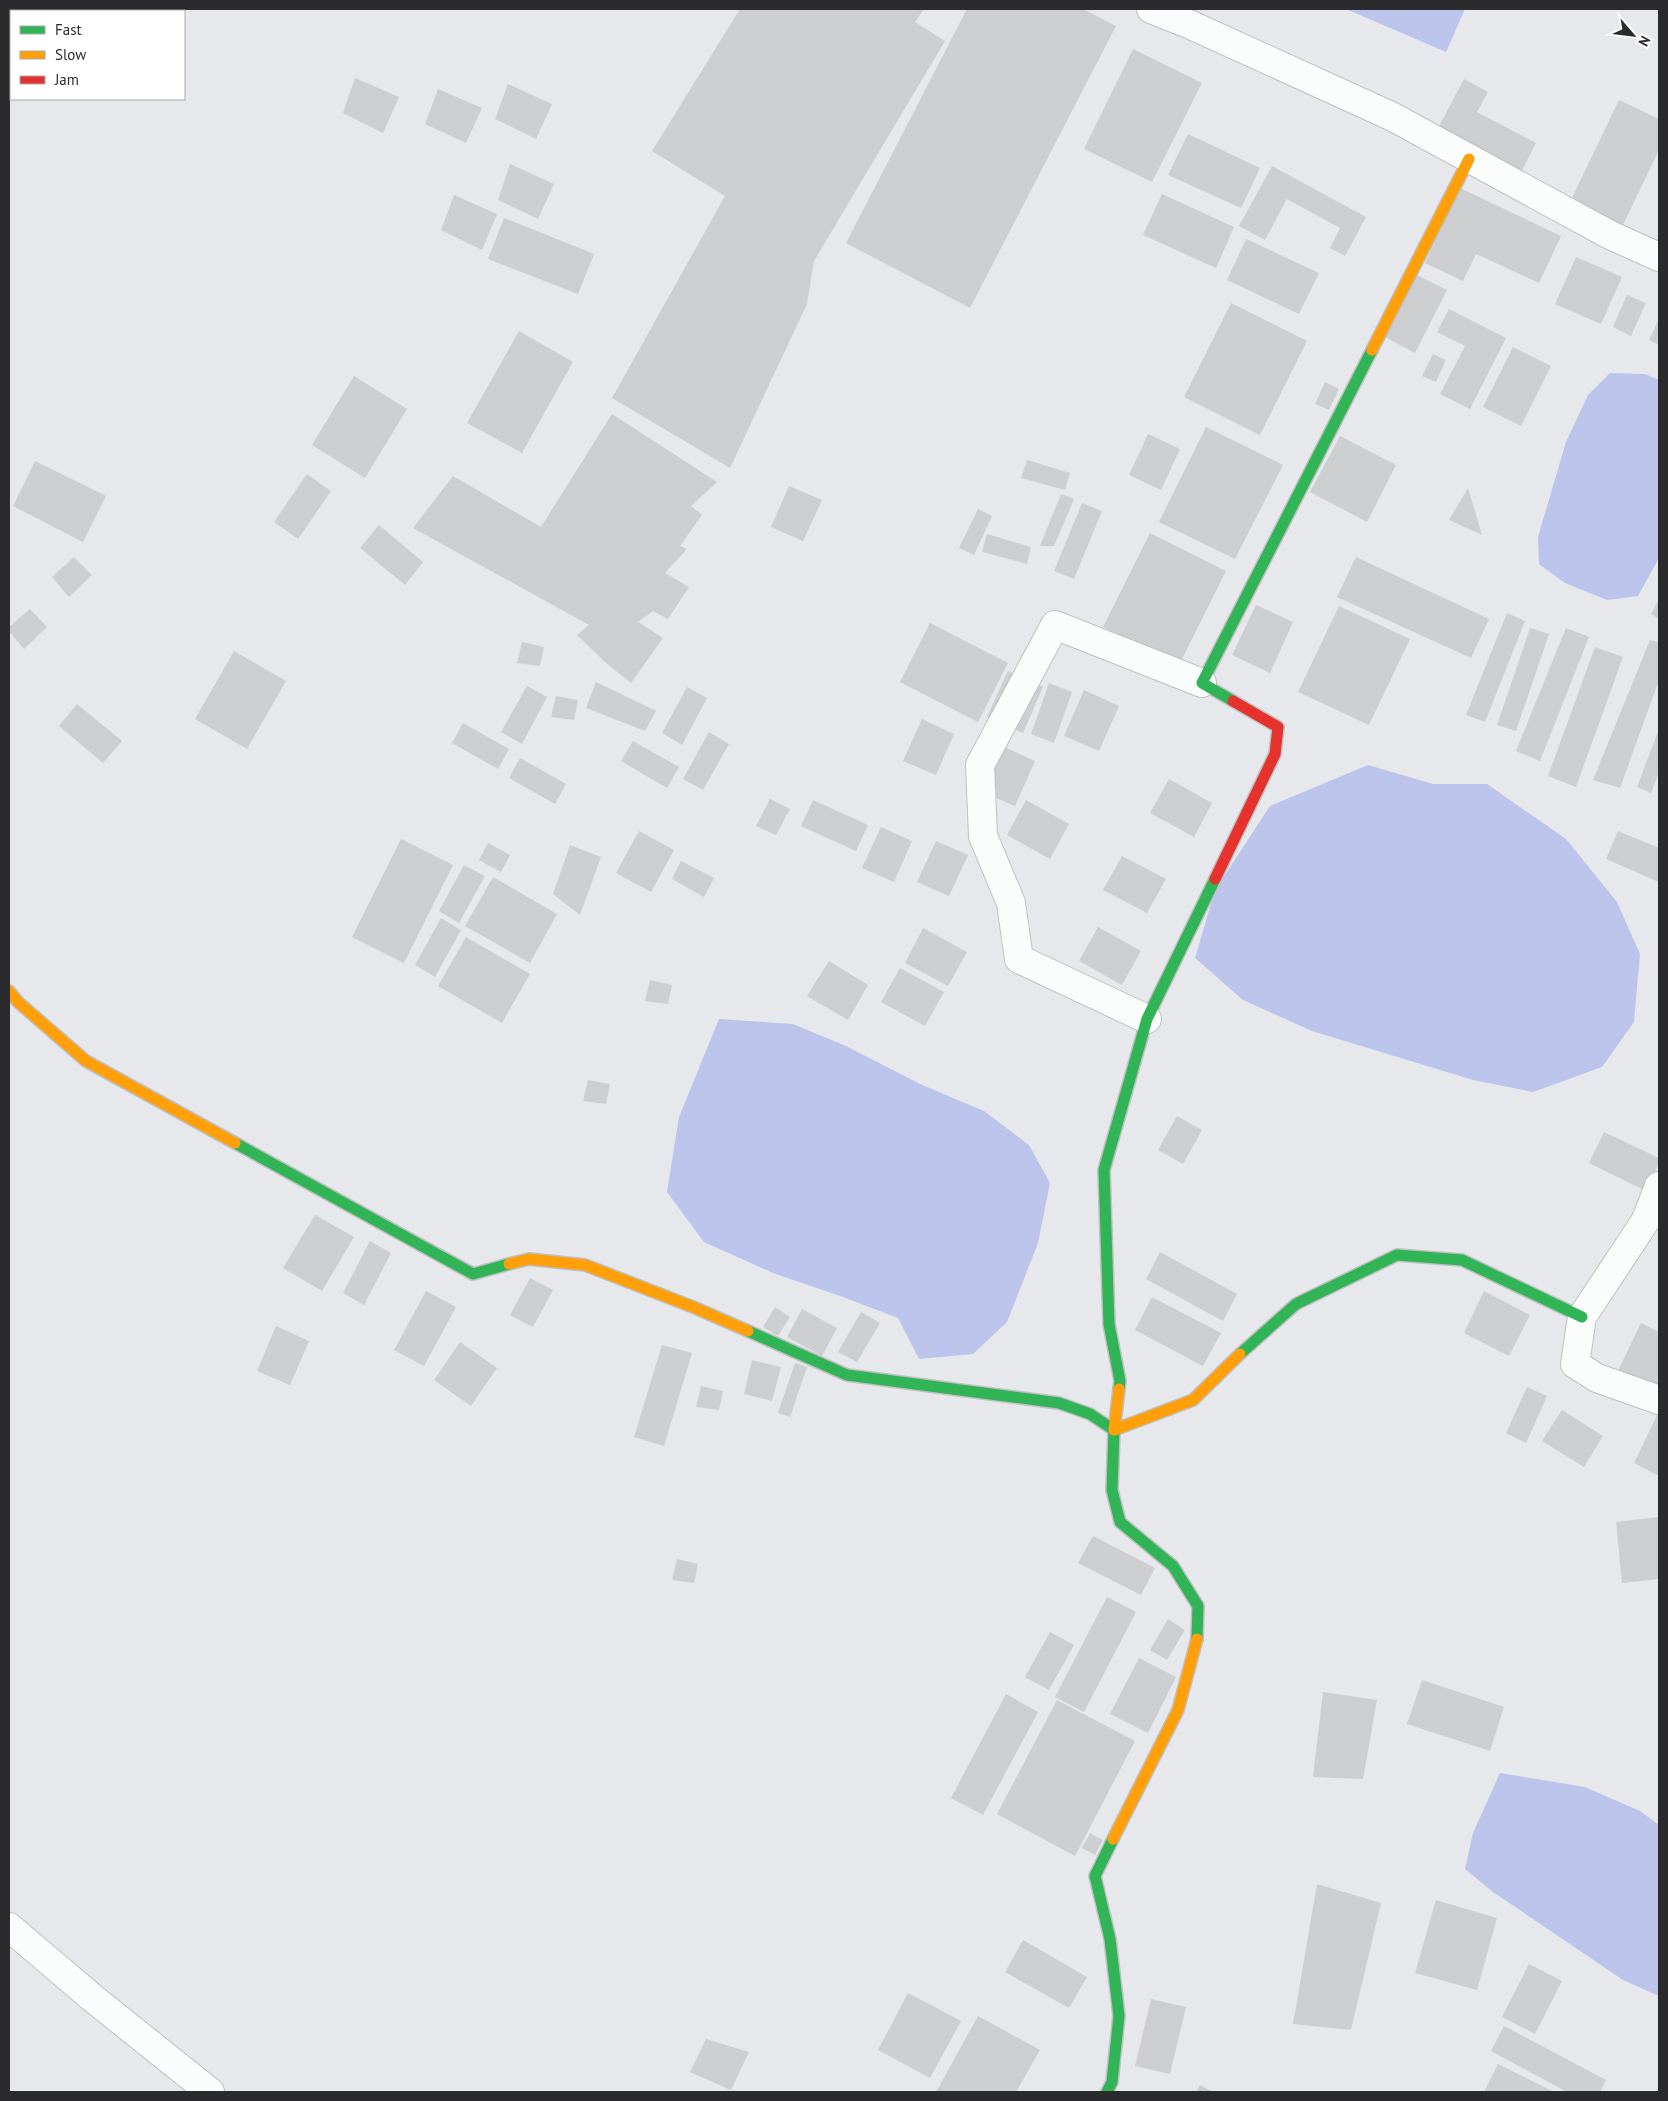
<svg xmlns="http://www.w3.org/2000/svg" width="1668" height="2101" font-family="'PT Sans',sans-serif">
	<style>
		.water { fill: #bcc4ec }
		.building { fill: #ccced0 }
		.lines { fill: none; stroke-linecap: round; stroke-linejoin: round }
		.street-casing { stroke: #c0c0c3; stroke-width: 30 }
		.fast-casing { stroke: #c0c0c3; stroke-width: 14 }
		.slow-casing { stroke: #c0c0c3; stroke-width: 14 }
		.jam-casing { stroke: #c0c0c3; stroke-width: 14 }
		.street { stroke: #fbfcfc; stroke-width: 28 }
		.fast { stroke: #30b455; stroke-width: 11 }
		.slow { stroke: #ff9f0a; stroke-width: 11 }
		.jam { stroke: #e5322d; stroke-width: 11 }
	</style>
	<rect width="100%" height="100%" fill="#e6e8eb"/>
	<path class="water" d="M1346,9H1465L1446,52Z
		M1610,373L1645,374L1659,380V558L1638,596L1607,600L1565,583L1539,564L1538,537L1566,442L1588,395Z
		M1368,765L1433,784H1487L1566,839L1617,902L1640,954L1634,1022L1602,1067L1533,1092L1473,1080L1312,1031L1243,1000L1195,958L1215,890L1270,806Z
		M719,1019L793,1024L846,1046L920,1084L984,1111L1029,1145L1050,1183L1038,1243L1007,1322L973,1354L919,1359L898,1318L843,1297L773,1273L704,1242L667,1192L679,1117Z
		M1500,1773L1585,1787L1640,1811L1659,1825V1996L1623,1980L1493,1892L1465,1869L1473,1833Z"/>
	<path class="building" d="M740,9H924L915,22L945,41L814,261L807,304L730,468L612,398L725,196L652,151Z
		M967,9H1083L1116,26L970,308L846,243Z
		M1133,49L1202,83L1152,182L1084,149Z
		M355,78L399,97L383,133L343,113Z
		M1464,79L1488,92L1477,112L1536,143L1519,176L1436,132Z
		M508,84L552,104L536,139L495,119Z
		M438,89L482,108L466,143L425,124Z
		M1619,100L1659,119V150L1622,227L1570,202Z
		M1188,134L1260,168L1241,208L1168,175Z
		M510,164L554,184L538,219L498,200Z
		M1272,166L1366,217L1345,256L1330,248L1340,228L1287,199L1265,240L1239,226Z
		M1460,188L1561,236L1539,283L1476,254L1463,281L1425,263Z
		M1162,194L1234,227L1216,268L1143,235Z
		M454,195L497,214L482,250L441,230Z
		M504,218L594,254L578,294L488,259Z
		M1246,239L1319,273L1299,314L1227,280Z
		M1576,257L1622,277L1601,324L1555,304Z
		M1417,275L1447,290L1415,353L1385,337Z
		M1627,295L1646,303L1631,336L1613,327Z
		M1231,303L1307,341L1260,435L1184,397Z
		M1449,309L1506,338L1470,409L1440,394L1465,346L1437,332Z
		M1659,319V345L1649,340Z
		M519,331L573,362L522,453L467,423Z
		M1513,347L1551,366L1521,426L1483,407Z
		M1433,354L1446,360L1436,382L1422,376Z
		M354,376L407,409L365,478L312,445Z
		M1325,382L1339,389L1329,410L1315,404Z
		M612,414L717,482L691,506L702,515L680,546L687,549L665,573L689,587L668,619L653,611L638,622L663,638L631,683L605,662L577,635L589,625L413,528L453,476L541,527Z
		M1206,427L1283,465L1235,559L1159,522Z
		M1148,434L1180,449L1161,490L1129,475Z
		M1340,436L1396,465L1367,522L1310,492Z
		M1027,460L1070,473L1065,490L1021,478Z
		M35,461L106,496L83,542L13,506Z
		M307,474L331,491L298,539L274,522Z
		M789,486L822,500L803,541L771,527Z
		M1468,488L1482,535L1449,520Z
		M1061,494L1074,499L1054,546H1040Z
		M1082,503L1102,511L1074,579L1054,571Z
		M978,509L992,516L974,555L959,548Z
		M379,525L423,562L405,585L360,548Z
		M1150,533L1226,571L1179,665L1103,627Z
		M987,534L1031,547L1027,564L982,552Z
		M74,557L92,575L69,597L52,577Z
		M1356,557L1489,619L1471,658L1337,597Z
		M1659,599V619L1651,614Z
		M1256,605L1293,622L1270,673L1232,655Z
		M1339,606L1410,639L1369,725L1298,692Z
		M30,609L47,627L24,649L9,631V627Z
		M1507,613L1525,621L1485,722L1466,715Z
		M930,623L1008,663L978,722L900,682Z
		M1530,628L1549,634L1516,731L1497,725Z
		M1566,628L1589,637L1540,761L1516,751Z
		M1650,640L1659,642V680L1620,788L1593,780Z
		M522,642L544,647L540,666L517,663Z
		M1595,647L1623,657L1576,787L1548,776Z
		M234,651L286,681L247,749L195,719Z
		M1008,671L1043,687L1023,733L987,717Z
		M596,682L656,711L645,731L586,708Z
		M1049,683L1072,692L1054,743L1031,734Z
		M527,686L547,697L522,744L501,732Z
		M687,687L707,698L682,745L662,733Z
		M1084,690L1119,706L1099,751L1064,736Z
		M556,696L578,700L574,720L551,717Z
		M77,704L122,741L103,763L59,726Z
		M922,719L954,734L936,775L903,761Z
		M463,723L509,749L498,769L452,743Z
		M1659,729V772L1651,793L1637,787Z
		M709,732L729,744L703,790L683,779Z
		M633,741L679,767L667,788L621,761Z
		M1000,745L1035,761L1015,806L980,791Z
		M520,758L566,784L555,804L509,778Z
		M1169,779L1212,803L1194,837L1150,813Z
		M770,799L790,809L776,835L756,826Z
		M813,800L868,825L856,851L801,826Z
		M1026,800L1069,824L1050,859L1007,835Z
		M881,827L912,841L894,882L862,868Z
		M639,831L674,850L651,892L616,873Z
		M1618,831L1659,848V882L1606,859Z
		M401,839L453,865L404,963L352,937Z
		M936,841L968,855L949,896L917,882Z
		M488,843L510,855L501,872L479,860Z
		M570,845L601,857L580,915L553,894Z
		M1122,856L1166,879L1147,913L1103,890Z
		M681,861L714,878L704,897L672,879Z
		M464,865L485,876L459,923L439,911Z
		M493,877L557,914L530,963L465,926Z
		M441,918L461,930L435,977L415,965Z
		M1098,927L1141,951L1122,985L1079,961Z
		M923,928L967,952L948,986L905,963Z
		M466,937L530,974L502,1023L438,986Z
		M829,961L868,985L848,1020L807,996Z
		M900,968L944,992L925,1026L881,1002Z
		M650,980L672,985L668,1004L645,1001Z
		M588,1080L610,1084L606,1104L583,1101Z
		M1177,1116L1202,1130L1183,1164L1158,1150Z
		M1604,1132L1659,1158V1163L1646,1191L1589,1163Z
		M315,1215L354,1237L322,1291L283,1268Z
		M370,1241L391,1253L364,1305L343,1293Z
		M1160,1252L1237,1294L1223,1321L1146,1279Z
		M530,1278L553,1290L533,1327L510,1315Z
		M426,1291L456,1307L424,1366L394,1350Z
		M1484,1291L1530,1315L1509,1356L1464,1333Z
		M1152,1297L1221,1333L1203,1366L1135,1330Z
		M775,1307L790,1317L778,1336L763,1327Z
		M802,1309L837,1328L822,1356L787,1337Z
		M861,1312L880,1323L857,1362L838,1352Z
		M1641,1323L1659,1332V1396L1616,1375Z
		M276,1326L309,1341L290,1385L257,1371Z
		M460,1342L497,1368L471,1406L434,1380Z
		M662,1345L692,1353L664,1446L634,1437Z
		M752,1360L781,1367L772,1401L744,1394Z
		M795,1363L807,1367L790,1417L778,1413Z
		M701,1386L723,1391L719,1410L696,1407Z
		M1527,1387L1547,1396L1526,1443L1506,1433Z
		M1562,1410L1603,1436L1584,1467L1542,1441Z
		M1659,1411V1476L1634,1463Z
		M1659,1517V1579L1622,1583L1616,1522Z
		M1093,1536L1155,1568L1141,1595L1078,1563Z
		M677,1559L698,1564L694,1583L672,1580Z
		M1107,1597L1136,1612L1084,1712L1055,1697Z
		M1168,1619L1185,1630L1167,1660L1150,1650Z
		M1050,1632L1074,1645L1049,1690L1025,1677Z
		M1139,1658L1176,1677L1148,1733L1110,1714Z
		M1422,1680L1504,1707L1490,1751L1407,1724Z
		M1323,1692L1377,1700L1363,1779L1313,1777Z
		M1006,1694L1038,1712L983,1815L951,1798Z
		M1057,1700L1135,1741L1075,1856L997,1814Z
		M1090,1833L1103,1840L1095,1855L1082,1848Z
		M1317,1884L1381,1903L1351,2030L1293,2024Z
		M1436,1900L1497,1918L1477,1990L1415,1973Z
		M1023,1940L1087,1977L1069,2008L1005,1972Z
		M1529,1964L1562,1981L1535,2034L1502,2017Z
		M908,1993L961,2021L930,2078L878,2050Z
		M1151,1999L1186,2007L1170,2074L1135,2066Z
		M978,2016L1040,2050L1016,2092H936Z
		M1504,2026L1606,2080L1600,2092H1567L1491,2051Z
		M706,2039L749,2052L731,2090L690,2072Z
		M1498,2064L1554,2092H1484Z
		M1200,2085L1213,2092H1196Z"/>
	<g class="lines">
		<g class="street-casing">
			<path id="street" d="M1151,9L1191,25L1393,117L1610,235L1659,257
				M1147,1019L1019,959L1011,903L983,836L980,765L1055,625L1202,683
				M1659,1186L1646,1220L1582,1317L1575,1364L1597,1378L1659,1400
				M9,1927L95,2000L210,2092"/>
		</g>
		<g class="fast-casing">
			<path id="fast" d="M1233,701L1202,683L1372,350
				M235,1143L473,1274L509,1264
				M748,1331L847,1375L1059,1403L1090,1414L1114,1430L1112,1490L1120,1522L1173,1566L1198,1606L1197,1639
				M1240,1354L1296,1304L1397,1255L1462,1260L1582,1317
				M1119,1389L1120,1381L1109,1324L1104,1170L1147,1019L1215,879
				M1107,2092L1112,2082L1119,2016L1110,1939L1095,1876L1113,1839"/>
		</g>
		<g class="slow-casing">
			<path id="slow" d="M1372,350L1469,159
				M9,991L18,1002L86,1061L235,1143
				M509,1264L529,1259L585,1265L693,1307L748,1331
				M1119,1389L1114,1430L1193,1400L1240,1354
				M1113,1839L1178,1710L1197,1639"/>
		</g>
		<g class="jam-casing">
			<path id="jam" d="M1215,879L1275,754L1278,727L1233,701"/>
		</g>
		<use href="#street" class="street"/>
		<use href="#fast" class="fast"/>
		<use href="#slow" class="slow"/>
		<use href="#jam" class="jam"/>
	</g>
	<rect width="1668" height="2101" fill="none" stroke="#2b2b2d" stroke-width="20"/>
	<rect x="10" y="10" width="175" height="90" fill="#ffffff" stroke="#aaaaab"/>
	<rect x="20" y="26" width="25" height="8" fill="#30b455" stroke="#aaaaab"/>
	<text x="55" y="35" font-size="15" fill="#2b2b2d">Fast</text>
	<rect x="20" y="51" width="25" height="8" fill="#ff9f0a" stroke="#aaaaab"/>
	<text x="55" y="60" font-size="15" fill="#2b2b2d">Slow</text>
	<rect x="20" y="76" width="25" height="8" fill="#e5322d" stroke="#aaaaab"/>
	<text x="55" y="85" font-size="15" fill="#2b2b2d">Jam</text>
	<g transform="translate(1633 35) rotate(118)" stroke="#ffffff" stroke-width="4" paint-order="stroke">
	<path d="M0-4L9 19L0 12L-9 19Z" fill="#2b2b2d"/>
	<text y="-8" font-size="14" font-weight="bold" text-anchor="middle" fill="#2b2b2d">N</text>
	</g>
</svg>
